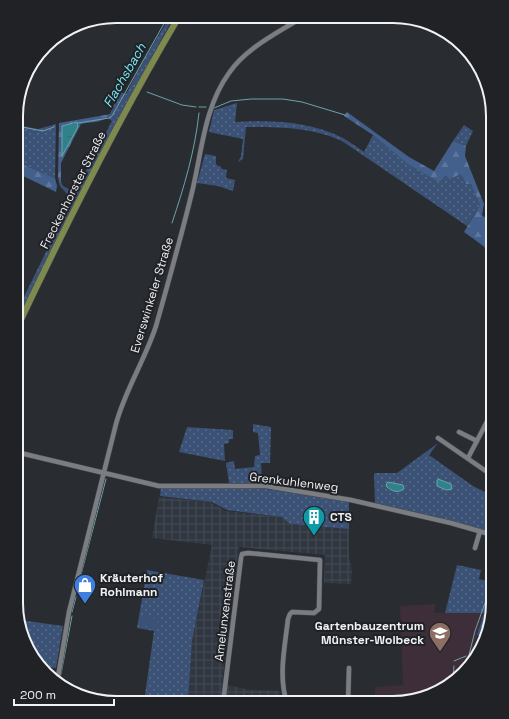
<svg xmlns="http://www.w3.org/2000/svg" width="509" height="719" font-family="'Space Grotesk',sans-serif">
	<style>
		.industrial { fill: url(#industrial-grid) }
		.education { fill: #3d2e3a }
		.grass { fill: url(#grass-dots); fill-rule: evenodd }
		.forest { fill: url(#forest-firs) }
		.garden { fill: #3b5276 }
		.water { fill: url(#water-ripples); stroke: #6aa4aa }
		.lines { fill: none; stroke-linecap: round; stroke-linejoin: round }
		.stream { stroke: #6aa4aa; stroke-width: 1 }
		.minor-casing { stroke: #48494d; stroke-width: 5.5 }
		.major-casing { stroke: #48494d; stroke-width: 7 }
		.minor { stroke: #7a7d82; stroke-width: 4.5 }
		.major { stroke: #7e8a4d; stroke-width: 6 }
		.labels { text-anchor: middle; stroke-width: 4; stroke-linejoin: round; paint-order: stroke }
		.street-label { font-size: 12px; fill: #f1f2f5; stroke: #202226 }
		.poi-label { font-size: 12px; font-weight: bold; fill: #f1f2f5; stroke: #202226; text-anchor: start }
		.water-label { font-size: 13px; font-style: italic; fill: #76ecf9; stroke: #202226 }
		.rim { fill: none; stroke: #f1f2f5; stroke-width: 2 }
	</style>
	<defs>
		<pattern id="industrial-grid" width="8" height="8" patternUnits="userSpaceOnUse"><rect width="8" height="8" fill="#313740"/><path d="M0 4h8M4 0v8" fill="none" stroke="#454b53"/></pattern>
		<pattern id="grass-dots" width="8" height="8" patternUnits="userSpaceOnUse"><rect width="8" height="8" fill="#3b5276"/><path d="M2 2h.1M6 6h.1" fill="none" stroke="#586b8a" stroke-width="1.8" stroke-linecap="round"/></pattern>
		<pattern id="forest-firs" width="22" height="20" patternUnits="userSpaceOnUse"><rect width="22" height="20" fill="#435f8b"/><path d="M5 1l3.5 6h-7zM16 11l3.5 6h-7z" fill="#5f769c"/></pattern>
		<pattern id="water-ripples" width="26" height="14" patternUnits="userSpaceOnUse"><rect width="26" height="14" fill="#30828a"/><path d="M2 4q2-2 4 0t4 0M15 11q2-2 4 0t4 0" fill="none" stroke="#3b686d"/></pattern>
	</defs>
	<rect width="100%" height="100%" fill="#292c30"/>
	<path class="industrial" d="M159,497L210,502L226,511L283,517L290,524L349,529V556L352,570L351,584L324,583L325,555L239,547L222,684L251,690L279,691L283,703L188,702L192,641L212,545L152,538Z"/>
	<path class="education" d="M436,604L434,613H484L474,647H480L476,659L437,693L394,703H374L375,687L403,685L400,606Z"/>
	<path class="grass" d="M168,20H172L143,73L62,228L17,321V311L69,205L68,195L60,186L61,182L63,186L75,192L112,121L108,118L120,92L126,94L145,58Z
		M237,103L235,122C272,120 309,121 343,138C350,142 357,147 364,152L373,135L405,162L446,175L461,173L466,184L471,183L480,205L467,226L342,141C312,127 279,127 246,127L243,159L238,162L241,156L243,139L209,132L214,110Z
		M56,124L55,178L17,162V125L38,129Z
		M464,125L473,131L466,146L453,141Z
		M205,154L216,156V164L218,166H220L222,169L227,170L226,178L235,180L233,191L218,186L197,183Z
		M480,216L489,223H491L493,224V254L466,233Z
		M253,424L271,427L270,463H261L262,483H229L226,463L234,461L235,469L254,467L255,456L260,455L258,433L253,432Z
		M187,427L233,430V439H229V443L224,444L225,461L179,452Z
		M438,443L429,455L473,486L493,496V533L375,504L374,474L375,473H397ZM387,483L403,485L404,489C397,492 394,491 388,488Z
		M161,487L265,489L306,494L349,501V529L290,524L282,517L227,510L212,502L160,496Z
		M457,565L481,570L479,579L491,582L488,594L493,596V610L480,647L481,637L477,635L484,613H445Z
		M147,570L204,580L192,641L188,702H144L154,631L137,628Z
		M20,620L63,626L56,668L43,667L26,647Z"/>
	<path class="forest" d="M347,112L409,157L434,171L453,141L466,146L465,156L484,204L482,215L491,223L486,226C483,235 485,239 493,244V252L464,232L480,205L471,184H466L461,174L449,179L446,175L439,182L405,162L373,135L344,116Z
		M111,114C104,123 91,122 81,124L61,163V182L60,186L58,177L59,123Z
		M17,162L55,178L57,186L56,192L17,173Z"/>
	<path class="garden" d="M140,615L159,619L157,628L138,625Z"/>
	<path class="water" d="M77,122L78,127L62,156V126Z
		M438,479L451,484L452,489L446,490L437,486V481Z
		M388,482L403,485L404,489C398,493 392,492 386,486L387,483Z"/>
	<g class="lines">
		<path class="stream" d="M147,92L182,105L196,107
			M199,107H206
			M214,108L231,101L251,99H283L302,102L345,115
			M78,123L109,118L112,116L166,20
			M17,126L43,131L54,127
			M172,223C184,187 195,151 199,113
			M77,590L106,479
			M72,612L76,597
			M469,655L475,631L485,603
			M454,661L466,656
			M61,674L72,616
			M453,679L454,666
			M60,684L61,679"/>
		<g class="minor-casing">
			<path id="minor" d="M459,432L477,441
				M438,438L493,476
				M16,452L159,486H266L351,500L451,523L493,535
				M468,458L493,410
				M475,548L480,531
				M57,683L69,612L116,424C125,390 145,360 156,326C169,280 182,234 193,188C202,149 205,106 229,73C246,48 276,34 301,18
				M223,703L241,558L242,554L248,553L320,560L319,609L314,613L292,612L290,614L288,619C285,646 278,677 287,703
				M348,703L349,668"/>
		</g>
		<g class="major-casing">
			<path id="major" d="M16,330C66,224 118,120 177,20"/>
		</g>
		<use href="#minor" class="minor"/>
		<use href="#major" class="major"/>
	</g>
	<defs>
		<g id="building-pin" transform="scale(1.15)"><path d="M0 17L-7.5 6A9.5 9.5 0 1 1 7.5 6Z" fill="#0f9aa8" stroke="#202226"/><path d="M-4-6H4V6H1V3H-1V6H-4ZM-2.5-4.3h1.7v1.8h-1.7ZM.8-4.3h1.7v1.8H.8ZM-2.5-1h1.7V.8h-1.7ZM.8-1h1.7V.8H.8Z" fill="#fff"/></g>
		<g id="shop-pin" transform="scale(1.15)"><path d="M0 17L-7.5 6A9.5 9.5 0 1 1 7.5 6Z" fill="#3f7fe0" stroke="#202226"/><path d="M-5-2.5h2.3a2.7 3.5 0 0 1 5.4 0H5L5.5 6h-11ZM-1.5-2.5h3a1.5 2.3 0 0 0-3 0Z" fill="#fff"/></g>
		<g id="university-pin" transform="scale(1.15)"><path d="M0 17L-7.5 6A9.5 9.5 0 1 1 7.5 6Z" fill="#8d6e63" stroke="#202226"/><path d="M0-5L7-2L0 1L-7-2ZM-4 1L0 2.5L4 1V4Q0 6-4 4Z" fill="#fff"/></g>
	</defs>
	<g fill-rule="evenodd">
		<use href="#building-pin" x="314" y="517"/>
		<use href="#shop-pin" x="85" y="585"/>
		<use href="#university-pin" x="440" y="633"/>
	</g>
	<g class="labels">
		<g class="street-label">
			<text transform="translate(73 190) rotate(-63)" y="4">Freckenhorster Straße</text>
			<text transform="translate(152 295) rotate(-73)" y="4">Everswinkeler Straße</text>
			<text transform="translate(294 482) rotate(7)" y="4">Grenkuhlenweg</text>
			<text transform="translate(225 611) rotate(-83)" y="4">Amelunxenstraße</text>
		</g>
		<g class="poi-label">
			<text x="330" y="521">CTS</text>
			<text x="100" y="582">Kräuterhof<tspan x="100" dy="14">Rohlmann</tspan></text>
			<text x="424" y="630" text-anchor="end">Gartenbauzentrum<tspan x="424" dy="14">Münster-Wolbeck</tspan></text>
		</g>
		<g class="water-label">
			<text transform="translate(124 75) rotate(-60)" y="5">Flachsbach</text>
		</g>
	</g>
	<path d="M0 0H509V719H0ZM116 23H393A93 93 0 0 1 486 116V603A93 93 0 0 1 393 696H116A93 93 0 0 1 23 603V116A93 93 0 0 1 116 23Z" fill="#202226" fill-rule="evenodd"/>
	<path class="rim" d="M116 23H393A93 93 0 0 1 486 116V603A93 93 0 0 1 393 696H116A93 93 0 0 1 23 603V116A93 93 0 0 1 116 23Z"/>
	<path d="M14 699v6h100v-6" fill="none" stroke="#f1f2f5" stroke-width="2"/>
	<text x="20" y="699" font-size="12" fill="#f1f2f5" stroke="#202226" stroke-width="3" paint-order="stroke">200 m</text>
</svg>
